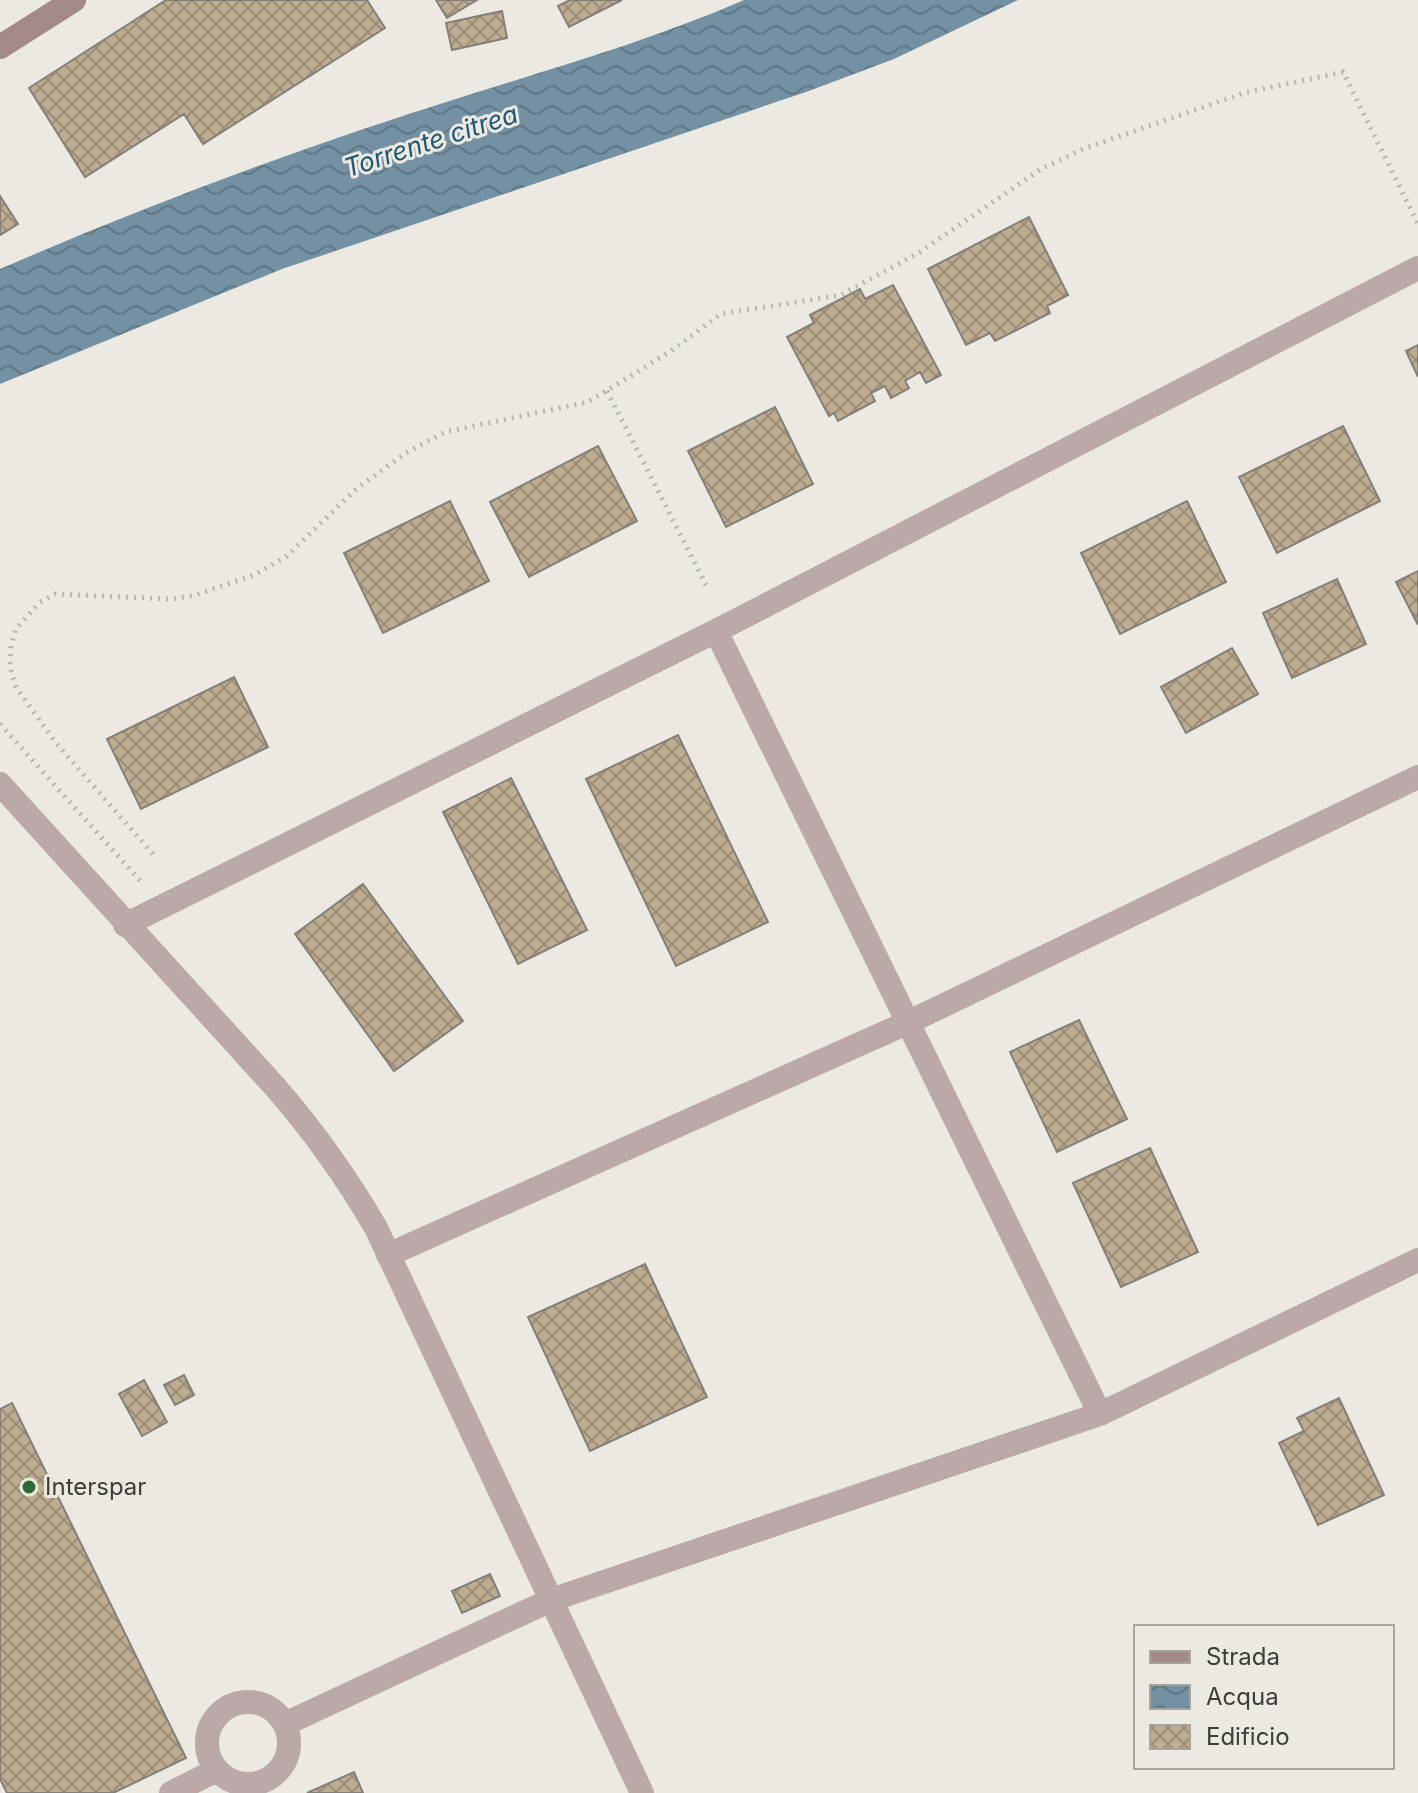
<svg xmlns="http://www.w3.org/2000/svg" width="1418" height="1793" font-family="Inter,sans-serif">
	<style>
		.water { fill: url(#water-waves) }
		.building { fill: url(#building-cross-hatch); stroke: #83807a; stroke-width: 2 }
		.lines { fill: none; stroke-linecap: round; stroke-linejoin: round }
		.path { stroke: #b6b5af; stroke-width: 5; stroke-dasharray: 2 6; stroke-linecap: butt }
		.street { stroke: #baa9a8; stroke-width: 24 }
		.secondary { stroke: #a38a88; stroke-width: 24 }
		.poi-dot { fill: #2b6c36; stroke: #ebe9e2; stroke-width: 3 }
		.labels { text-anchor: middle; stroke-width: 6; stroke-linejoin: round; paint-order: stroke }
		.poi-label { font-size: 24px; fill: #3c3c39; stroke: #ebe9e2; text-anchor: start }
		.water-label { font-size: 26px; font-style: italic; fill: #1f5773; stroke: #ebe9e2 }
	</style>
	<defs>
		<pattern id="water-waves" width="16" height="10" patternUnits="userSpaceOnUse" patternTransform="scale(2)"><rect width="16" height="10" fill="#7391a3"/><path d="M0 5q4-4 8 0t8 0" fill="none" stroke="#607886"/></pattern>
		<pattern id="building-cross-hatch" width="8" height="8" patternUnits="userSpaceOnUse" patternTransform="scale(2)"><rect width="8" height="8" fill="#beac90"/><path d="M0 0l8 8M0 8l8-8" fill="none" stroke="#9c8d77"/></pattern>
	</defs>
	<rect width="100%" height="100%" fill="#ebe9e2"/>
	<path class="water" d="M744,0H1018L894,59L806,92L282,269L0,384V269C150,204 305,146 462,97C557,67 652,40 744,0Z"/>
	<path class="building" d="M166,0H367L385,28L203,144L184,114L85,177L29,88Z
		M436,0H477L447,18Z
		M570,0H622L569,27L558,6Z
		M502,11L507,38L452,50L446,23Z
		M0,196L18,224L0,235Z
		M1029,217L1068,295L1047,306L1050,313L995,341L990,333L966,345L928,269Z
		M893,285L941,375L926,383L920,372L905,381L909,388L891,398L885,386L871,393L875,401L838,421L834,413L829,416L787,337L814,323L810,315L860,289L865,299Z
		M1418,345V377L1406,351Z
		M775,407L813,484L726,527L688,451Z
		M1343,426L1380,501L1277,553L1239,477Z
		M598,446L637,521L529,577L490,502Z
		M450,501L489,581L383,633L344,553Z
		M1187,501L1226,582L1120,634L1081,553Z
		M1418,571V625L1396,582Z
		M1337,579L1366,644L1292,678L1263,613Z
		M1232,648L1258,694L1186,733L1161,687Z
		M234,677L268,747L141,809L107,739Z
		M678,735L768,922L676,966L586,779Z
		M511,778L587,930L518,964L443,812Z
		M363,884L463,1021L394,1071L295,934Z
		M1079,1020L1127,1119L1057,1152L1010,1052Z
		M1150,1148L1198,1252L1121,1287L1073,1183Z
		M645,1264L707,1397L590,1451L528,1317Z
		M184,1375L194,1395L175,1405L164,1385Z
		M144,1380L167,1422L142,1436L119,1394Z
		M1339,1398L1384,1495L1318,1525L1279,1443L1304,1431L1297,1418Z
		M12,1403L186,1758L113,1793H7L0,1779V1409Z
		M490,1574L500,1596L462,1613L452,1591Z
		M354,1772L363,1793H307Z"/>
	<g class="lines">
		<path class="path" d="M607,391L706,585
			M0,724L144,885
			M153,854L56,743L16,687L10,666L11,646L16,629L39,603L55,594L170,599L192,596L254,575L287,556L356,489L406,453L445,432L588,402L671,351L721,314L841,295L920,252L1041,169L1083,149L1244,93L1343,72L1418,224"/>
		<path class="street" d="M716,631L1100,1414
			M0,784L277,1089C315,1133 347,1178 376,1228L642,1793
			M125,925L716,631L1418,268
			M388,1255L909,1022L1418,777
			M207 1743a41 41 0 1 1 82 0a41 41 0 1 1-82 0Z
			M285,1724L551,1600L1100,1414L1418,1260
			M171,1793L217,1770"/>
		<path class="secondary" d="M0,47L74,0"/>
	</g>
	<circle class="poi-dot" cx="29" cy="1487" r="8"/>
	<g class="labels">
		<g class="poi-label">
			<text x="45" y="1495">Interspar</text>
		</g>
		<g class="water-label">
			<text transform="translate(431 141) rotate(-18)" y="9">Torrente citrea</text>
		</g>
	</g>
	<rect x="1134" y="1625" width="260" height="144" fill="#ebe9e2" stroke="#a5a49e" stroke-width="2"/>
	<rect x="1150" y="1651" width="40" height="12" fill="#a38a88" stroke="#a5a49e" stroke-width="2"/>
	<text x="1206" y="1665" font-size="24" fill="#3c3c39">Strada</text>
	<rect x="1150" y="1685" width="40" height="24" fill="url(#water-waves)" stroke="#a5a49e" stroke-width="2"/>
	<text x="1206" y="1705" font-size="24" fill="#3c3c39">Acqua</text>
	<rect x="1150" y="1725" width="40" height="24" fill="url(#building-cross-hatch)" stroke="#a5a49e" stroke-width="2"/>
	<text x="1206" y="1745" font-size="24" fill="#3c3c39">Edificio</text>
</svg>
